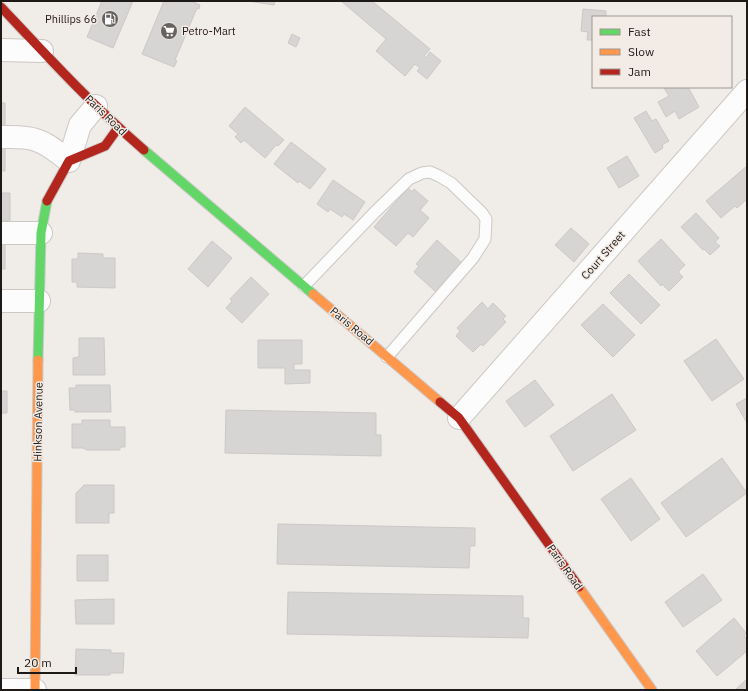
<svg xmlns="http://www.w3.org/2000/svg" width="748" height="691" font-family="'IBM Plex Sans',sans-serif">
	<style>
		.building { fill: #d7d5d4; stroke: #cbc8c8 }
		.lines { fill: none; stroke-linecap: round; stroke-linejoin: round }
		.lane-casing { stroke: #cbc8c5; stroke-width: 13 }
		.street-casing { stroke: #cbc8c5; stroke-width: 24 }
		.fast-casing { stroke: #cbc8c5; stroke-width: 11 }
		.slow-casing { stroke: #cbc8c5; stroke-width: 11 }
		.jam-casing { stroke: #cbc8c5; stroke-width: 11 }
		.lane { stroke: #fdfcfc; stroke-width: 11 }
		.street { stroke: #fdfcfc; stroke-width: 22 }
		.fast { stroke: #63d668; stroke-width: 9 }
		.slow { stroke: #ff974d; stroke-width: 9 }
		.jam { stroke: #b3261e; stroke-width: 9 }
		.labels { text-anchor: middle; stroke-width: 3; stroke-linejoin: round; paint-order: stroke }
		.poi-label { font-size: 11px; fill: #1c1917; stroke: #f3ebe5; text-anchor: end }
		.street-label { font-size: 11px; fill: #1c1917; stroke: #f3ebe5 }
	</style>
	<rect width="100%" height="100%" fill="#f0ece8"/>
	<path class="building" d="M102,1H133L113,48L87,37Z
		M164,1H191L200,5L199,9L197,8L175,60L177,61L174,67L142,54Z
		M248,1H275L274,5Z
		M341,1H372L430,49L424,56L426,58L430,52L441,61L427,79L417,71L420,68L415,64L405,76L376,51L386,39Z
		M583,9L606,11V17H593V40H587L588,32L581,31Z
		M292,34L300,38L296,47L288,43Z
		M666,87H681L682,89L684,87H688L699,107L679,119L675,111L666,117L658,102L669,96L664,88Z
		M1,103H5V127H1Z
		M245,107L284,140L278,146L276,145L265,158L244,140L241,143L235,137L238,134L229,126Z
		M646,111L652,121L656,119L669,141L662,145L663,148L655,153L634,118Z
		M1,141H5V171H1Z
		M291,142L326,169L310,189L299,181L298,183L274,164Z
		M627,156L639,176L619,188L607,168Z
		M747,166V199L737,208L735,206L721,218L706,201Z
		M333,180L365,202L353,220L344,214L342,217L330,209L328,212L317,204Z
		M408,188L412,192L414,189L428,201L420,210L429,218L413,237L408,233L396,246L374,227Z
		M1,193H10V221H1Z
		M696,213L719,238L715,242L720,246L710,255L704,249L703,250L681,227Z
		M571,228L589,244L574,262L555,245Z
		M661,239L685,265L678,272L683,277L669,291L662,284L661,286L638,261Z
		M437,240L463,264L443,287L441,286L436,292L414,272L419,266L416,264Z
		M212,241L232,258L208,287L188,269Z
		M1,243H5V269H1Z
		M78,253L103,254V258H115V288L77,287V282H72V259H78Z
		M629,274L660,305L641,324L610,293Z
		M251,277L269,294L242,323L226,308L232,301L230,299Z
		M482,302L488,309L493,303L506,316L503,319L506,322L483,346L481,344L473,352L456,336L460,331L457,328Z
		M603,304L635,335L613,357L581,325Z
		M79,338H104L105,375H73V358L79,357Z
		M716,339L744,379L712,401L684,361Z
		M258,340H302V364H294V370H310V383L285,384V368H258Z
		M535,380L554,405L525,427L506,401Z
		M76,385H110L111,412H75V410H70L69,388H76Z
		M1,391H7V413H1Z
		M612,394L636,430L573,471L550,436Z
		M747,398V423L736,404Z
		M226,410L376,413V435H381V456L225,453Z
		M82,420H110V427H125V447H120V450H87L83,448H72V424H82Z
		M722,458L747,493L686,537L661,503Z
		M631,478L660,519L631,541L601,499Z
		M84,485H114V513H109V523H76V493Z
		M278,524L475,528V546H470L469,568L277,564Z
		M77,555H108V581H77Z
		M703,574L722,600L683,627L665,602Z
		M288,592L523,596V618H529L528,638L287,634Z
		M114,599V624H76L75,600Z
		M734,618L746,633L744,636L747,639V651L717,676L696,651Z
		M76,649L111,650V653H124L123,673H110V675H75Z
		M747,679V690H735Z"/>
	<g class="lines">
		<g class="lane-casing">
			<path id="lane" d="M304,286L374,213L409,179L422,173L430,172L439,176L451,183L482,213L486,219L485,239L473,258L387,357"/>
		</g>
		<g class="street-casing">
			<path id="street" d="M1,50L42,51
				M1,137C12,137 25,136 36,140C49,144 58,153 69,161L80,125L96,106
				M1,233H41
				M1,301H39
				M459,418L747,91
				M1,690H35"/>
		</g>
		<g class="fast-casing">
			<path id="fast" d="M144,150L313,294
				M38,360L41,233L47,201"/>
		</g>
		<g class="slow-casing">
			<path id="slow" d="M313,294L440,402
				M579,587L652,690
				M35,690L38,360"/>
		</g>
		<g class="jam-casing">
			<path id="jam" d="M1,7C47,56 93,106 144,150
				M47,201L69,161L105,146L118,128
				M440,402L459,418L579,587"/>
		</g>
		<use href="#lane" class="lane"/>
		<use href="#street" class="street"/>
		<use href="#fast" class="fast"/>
		<use href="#slow" class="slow"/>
		<use href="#jam" class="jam"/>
	</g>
	<defs>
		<g id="fuel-disc" transform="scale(0.9)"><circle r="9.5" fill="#666360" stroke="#f3ebe5"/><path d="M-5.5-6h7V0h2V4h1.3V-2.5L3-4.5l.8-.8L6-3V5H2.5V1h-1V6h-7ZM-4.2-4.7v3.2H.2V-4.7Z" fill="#fff"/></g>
		<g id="supermarket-disc" transform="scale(0.9)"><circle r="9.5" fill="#666360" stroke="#f3ebe5"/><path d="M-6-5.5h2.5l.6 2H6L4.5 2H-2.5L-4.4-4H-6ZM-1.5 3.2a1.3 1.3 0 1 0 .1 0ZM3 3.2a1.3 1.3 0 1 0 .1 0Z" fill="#fff"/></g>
	</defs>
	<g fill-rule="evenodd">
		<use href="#fuel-disc" x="110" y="19"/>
		<use href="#supermarket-disc" x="169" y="31"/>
	</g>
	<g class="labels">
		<g class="poi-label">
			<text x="97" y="23">Phillips 66</text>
			<text x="182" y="35" text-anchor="start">Petro-Mart</text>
		</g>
		<g class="street-label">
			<text transform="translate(106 115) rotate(44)" y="4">Paris Road</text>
			<text transform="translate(603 255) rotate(-49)" y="4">Court Street</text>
			<text transform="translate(352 326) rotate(40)" y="4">Paris Road</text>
			<text transform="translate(38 422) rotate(-89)" y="4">Hinkson Avenue</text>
			<text transform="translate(565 567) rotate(55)" y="4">Paris Road</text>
		</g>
	</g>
	<rect width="748" height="691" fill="none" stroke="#1c1917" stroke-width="4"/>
	<rect x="592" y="16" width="140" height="72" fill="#f3ebe5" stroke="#9d9793"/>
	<rect x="600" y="29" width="20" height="6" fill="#63d668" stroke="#9d9793"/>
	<text x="628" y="36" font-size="12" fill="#1c1917">Fast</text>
	<rect x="600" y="49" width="20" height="6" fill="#ff974d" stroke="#9d9793"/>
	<text x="628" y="56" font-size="12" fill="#1c1917">Slow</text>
	<rect x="600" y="69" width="20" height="6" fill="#b3261e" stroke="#9d9793"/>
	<text x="628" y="76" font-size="12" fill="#1c1917">Jam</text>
	<path d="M18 667v6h58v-6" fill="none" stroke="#1c1917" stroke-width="2"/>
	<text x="24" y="667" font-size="12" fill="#1c1917" stroke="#f3ebe5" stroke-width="3" paint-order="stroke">20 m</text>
</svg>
